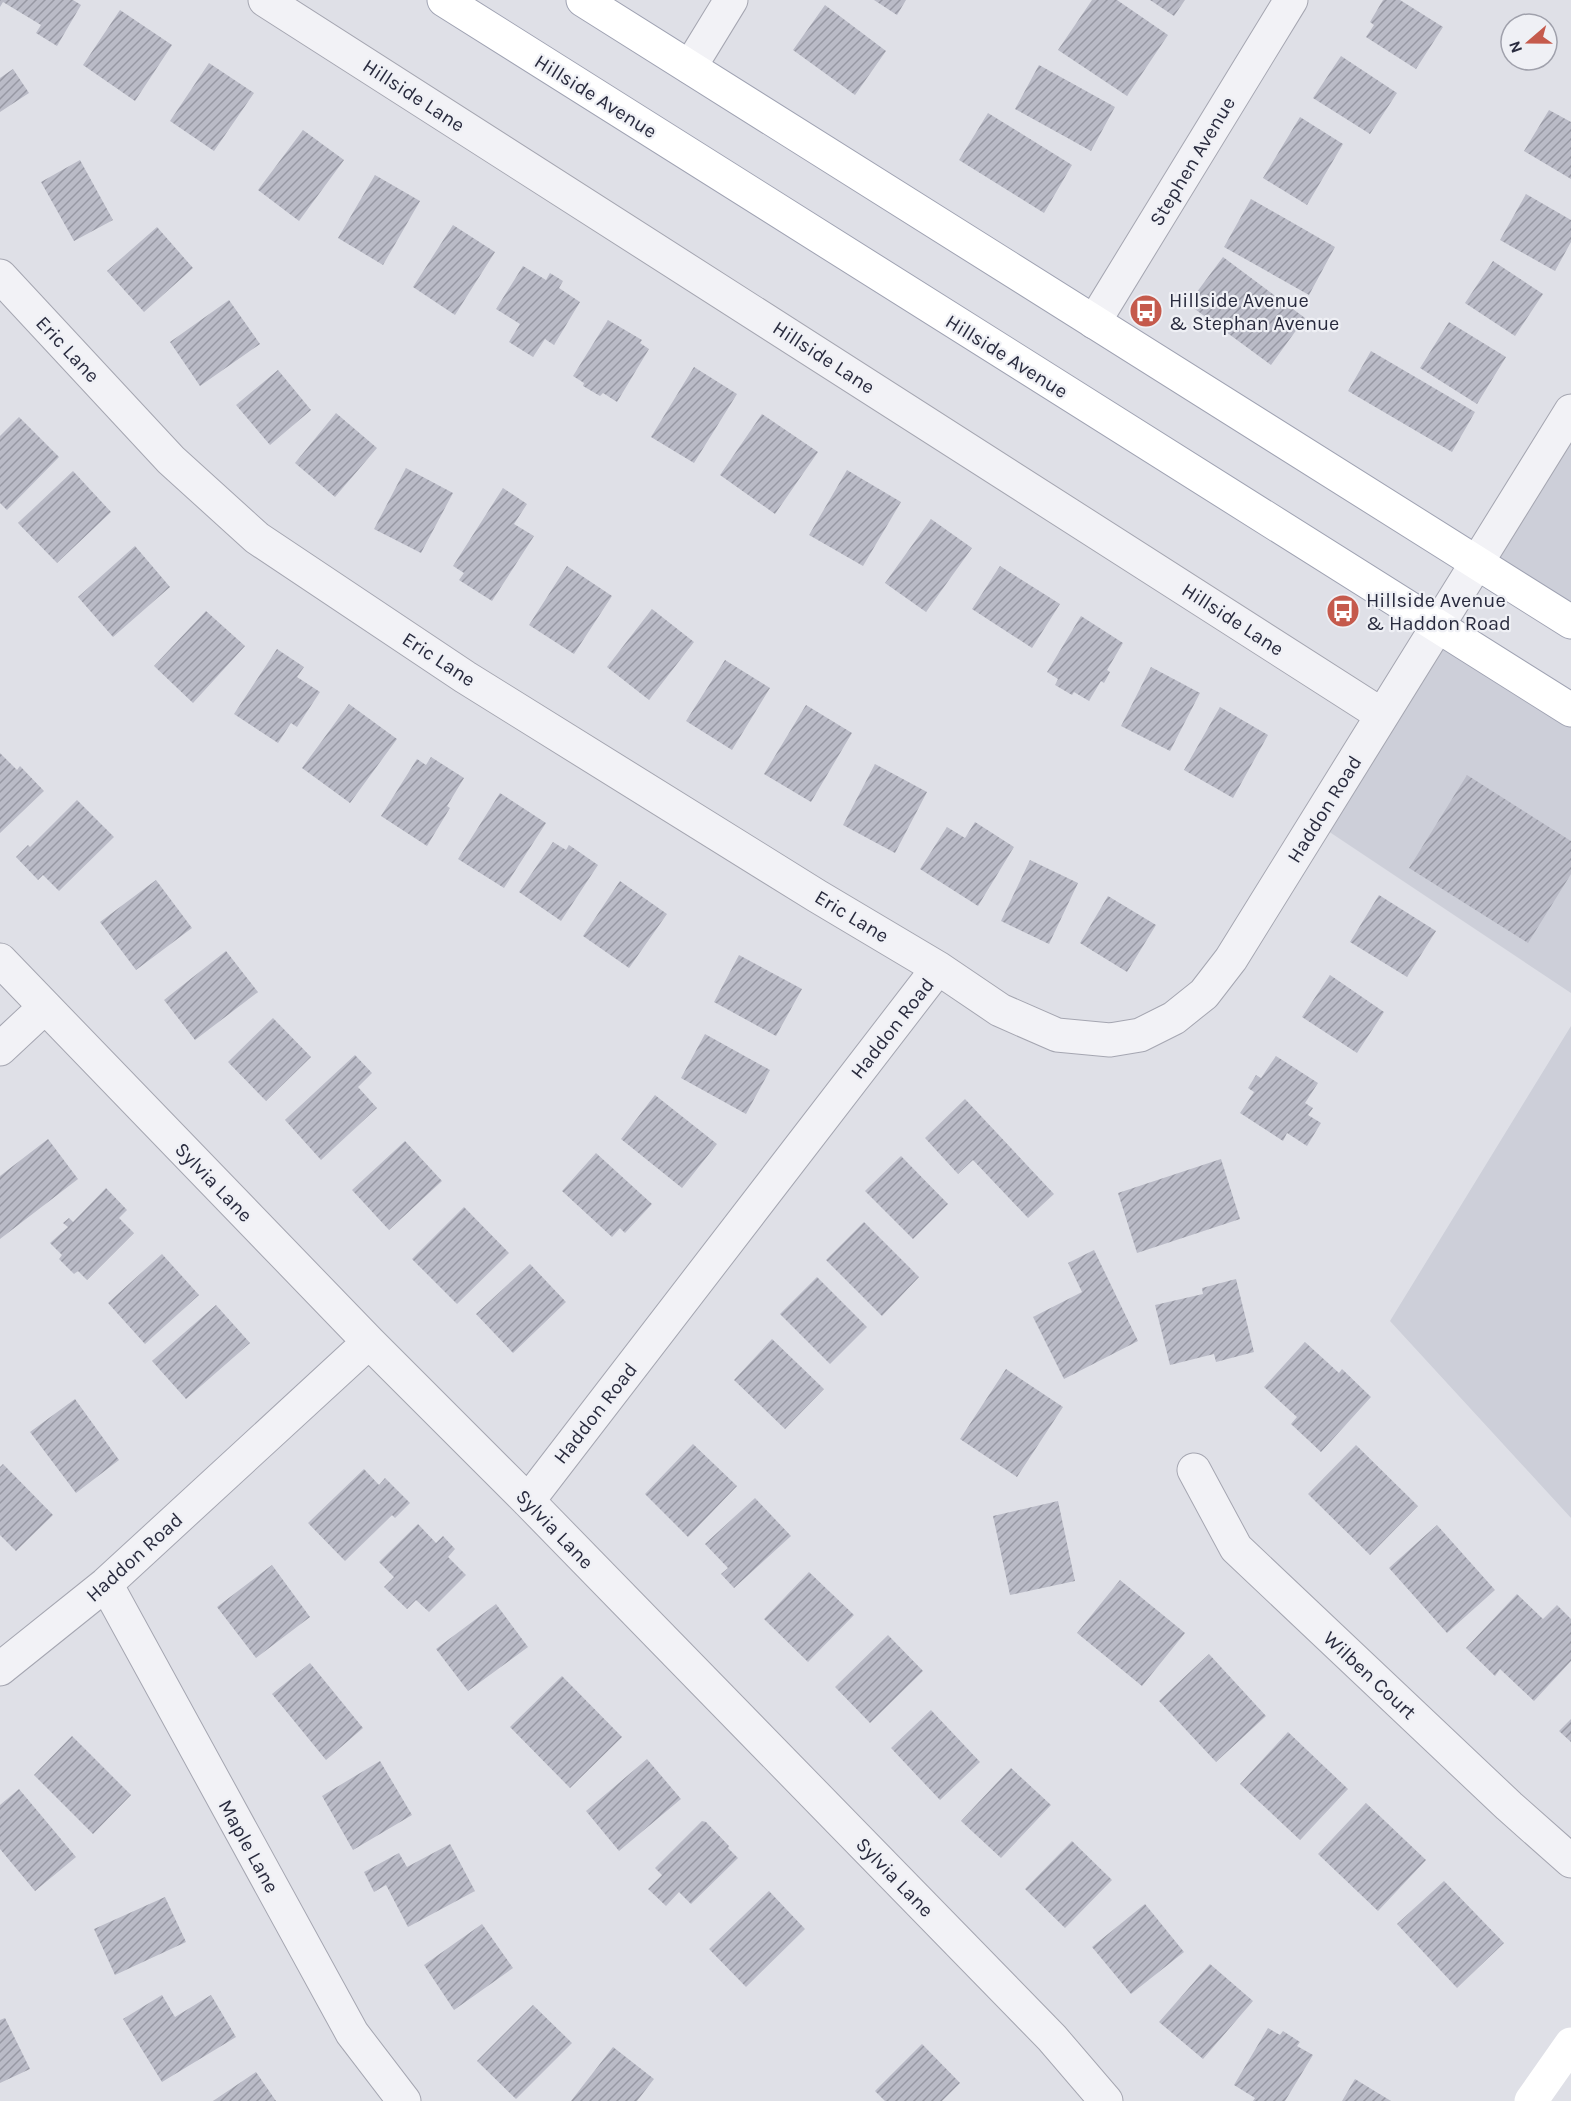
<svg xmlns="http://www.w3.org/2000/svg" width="1571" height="2101" font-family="Karla,sans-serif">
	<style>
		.built { fill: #cdcfd9 }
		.building { fill: url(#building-hatch) }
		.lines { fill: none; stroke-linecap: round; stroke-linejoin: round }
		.minor-casing { stroke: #a5a6b1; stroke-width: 35 }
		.primary-casing { stroke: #9fa2b2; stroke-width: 35 }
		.minor { stroke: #f2f2f6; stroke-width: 33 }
		.secondary { stroke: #fff; stroke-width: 33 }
		.primary { stroke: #fff; stroke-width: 33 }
		.labels { text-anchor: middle; stroke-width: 4.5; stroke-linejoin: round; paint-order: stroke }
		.street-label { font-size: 20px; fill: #292b3e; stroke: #eff0f5 }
		.poi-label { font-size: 20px; fill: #292b3e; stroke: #eff0f5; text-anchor: start }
	</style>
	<defs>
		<pattern id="building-hatch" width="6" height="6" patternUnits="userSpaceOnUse" patternTransform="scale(1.5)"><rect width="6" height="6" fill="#babbc7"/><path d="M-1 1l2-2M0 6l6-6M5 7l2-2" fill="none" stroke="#9798a3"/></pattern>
	</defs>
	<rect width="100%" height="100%" fill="#dfe0e7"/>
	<path class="built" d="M1571,411V622L1476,562Z
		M1437,627L1571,710V993L1316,823Z
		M1571,1026V1518L1390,1321Z"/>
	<path class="building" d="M0,0H73L81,5L57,46L36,33L41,25L3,2L0,7Z
		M874,0H906L897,15Z
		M1092,0H1117L1168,35L1127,96L1058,50Z
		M1150,0H1185L1174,16Z
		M1383,0H1400L1443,27L1416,69L1366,37L1374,25L1370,22Z
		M825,5L886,51L855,95L793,50Z
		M120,10L172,45L135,101L83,65Z
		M1341,56L1397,93L1370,134L1313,98Z
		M209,63L254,93L214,151L170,121Z
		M1039,65L1115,107L1091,151L1015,109Z
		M13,69L29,93L0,112V78Z
		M1549,110L1571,122V179L1524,151Z
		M988,113L1072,165L1044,213L959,160Z
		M1300,117L1343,144L1307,205L1263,178Z
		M303,130L344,160L299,221L258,190Z
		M80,160L113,220L74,241L41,182Z
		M375,175L420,201L383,265L338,238Z
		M1526,194L1571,220V242L1555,271L1500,240Z
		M1251,199L1335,247L1309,295L1224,247Z
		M453,225L495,252L455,315L413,287Z
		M157,227L193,268L144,312L107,271Z
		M1223,257L1305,318L1271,365L1188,304Z
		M1493,261L1543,294L1515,336L1465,303Z
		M523,266L546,280L550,273L563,281L559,288L580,302L554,345L545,339L533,357L509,342L520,324L496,309Z
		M229,300L260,344L200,386L170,342Z
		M608,320L642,340L640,343L649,349L617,402L603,393L600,396L583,386L584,383L573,376Z
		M1449,322L1506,357L1477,404L1420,368Z
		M1371,351L1475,412L1452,452L1348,391Z
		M694,367L737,394L694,463L651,437Z
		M278,370L311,410L270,445L236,405Z
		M336,413L377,448L335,497L295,463Z
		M762,414L818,452L775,514L720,475Z
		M19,417L59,457L7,510L0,503V436Z
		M406,468L453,493L421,553L374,529Z
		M847,470L901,502L863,566L809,535Z
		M73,471L111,512L57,563L18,523Z
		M503,488L527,504L514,524L534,536L492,601L459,580L464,573L453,566Z
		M931,519L972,548L926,612L885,583Z
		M135,546L170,587L113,637L78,597Z
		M567,566L612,596L574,654L529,625Z
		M1000,566L1060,604L1032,648L972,609Z
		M652,609L694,642L649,700L607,667Z
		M206,611L245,646L193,703L154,666Z
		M1081,616L1123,643L1107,670L1110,672L1104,683L1101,681L1089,701L1074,692L1072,695L1055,685L1058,679L1047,672Z
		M277,649L304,667L297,677L320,692L297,727L291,723L278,743L234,714Z
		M725,660L770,688L732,750L686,721Z
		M1151,667L1200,693L1170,751L1121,726Z
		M349,704L397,739L350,803L302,768Z
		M806,705L852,733L811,802L764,774Z
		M1220,707L1268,735L1233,798L1184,770Z
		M0,753L17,770L20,766L44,791L0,833Z
		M431,757L464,778L447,806L450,808L427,846L381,816L417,759L426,765Z
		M875,764L927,792L895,853L843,825Z
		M1467,775L1571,841V874L1528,943L1409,868Z
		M500,793L546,823L504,888L458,859Z
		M77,800L114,837L59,891L43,875L38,880L16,857L28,845L30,847Z
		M975,822L1014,847L978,906L920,869L947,827L965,838Z
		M553,842L566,850L569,845L598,865L561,921L519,892Z
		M1030,860L1078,883L1049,944L1001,921Z
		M156,880L192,928L136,970L100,922Z
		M620,881L667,914L629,968L583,936Z
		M1379,895L1436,931L1407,977L1350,942Z
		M1108,896L1156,925L1127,972L1080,943Z
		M226,951L258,992L195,1040L164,1000Z
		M739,955L802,989L776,1036L714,1002Z
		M1330,975L1384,1012L1357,1053L1302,1017Z
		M273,1018L311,1057L266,1101L228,1062Z
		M705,1034L770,1070L746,1114L681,1078Z
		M355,1055L372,1073L358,1087L377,1108L321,1160L285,1120Z
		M1276,1056L1318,1083L1305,1103L1313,1108L1308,1115L1321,1123L1307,1146L1287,1133L1283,1141L1240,1113L1254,1092L1248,1088L1256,1075L1261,1078Z
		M655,1095L717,1144L682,1188L621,1139Z
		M965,1099L1054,1194L1028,1218L973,1160L958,1174L925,1138Z
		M48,1139L78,1179L0,1239V1176Z
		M405,1141L442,1181L389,1230L352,1190Z
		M596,1153L652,1204L625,1233L620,1228L612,1237L562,1191Z
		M901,1156L948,1204L913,1239L865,1191Z
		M1221,1159L1240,1219L1137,1253L1118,1193Z
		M106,1188L127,1210L119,1218L134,1233L87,1280L78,1271L74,1274L59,1259L62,1255L50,1243L68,1227L63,1223L69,1218L73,1222Z
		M464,1207L509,1253L457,1304L412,1259Z
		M864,1222L919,1277L882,1316L826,1260Z
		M1094,1250L1138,1341L1064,1379L1033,1317L1082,1292L1068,1263Z
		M162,1254L199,1295L145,1344L108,1303Z
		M530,1264L566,1302L513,1353L476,1314Z
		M817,1277L867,1327L830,1364L780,1314Z
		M1236,1279L1254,1352L1216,1362L1214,1354L1170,1365L1155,1305L1203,1294L1202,1288Z
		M216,1305L250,1343L186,1399L152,1361Z
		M772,1339L824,1389L785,1429L734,1380Z
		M1305,1342L1339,1373L1342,1369L1371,1397L1321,1452L1291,1424L1297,1417L1264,1387Z
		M1006,1369L1063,1407L1017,1477L960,1439Z
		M75,1399L119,1460L76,1493L30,1432Z
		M693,1444L737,1486L688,1537L645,1494Z
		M1356,1445L1418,1506L1370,1555L1308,1494Z
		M3,1464L53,1515L16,1551L0,1535V1467Z
		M364,1469L379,1485L385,1478L410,1503L395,1518L392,1515L345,1561L308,1523Z
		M755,1498L791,1536L734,1588L721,1574L728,1568L705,1544Z
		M1058,1501L1075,1581L1010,1595L993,1516Z
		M418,1524L436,1543L443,1536L455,1549L448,1557L466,1575L429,1612L416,1600L407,1609L384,1587L394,1577L379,1562Z
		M1437,1525L1495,1590L1447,1633L1389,1568Z
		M272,1565L310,1617L256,1658L217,1607Z
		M809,1572L854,1615L808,1662L764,1619Z
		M1120,1580L1185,1633L1142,1686L1077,1633Z
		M1517,1594L1543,1619L1557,1605L1571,1619V1661L1534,1701L1500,1669L1495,1676L1466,1648Z
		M496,1604L528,1647L468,1691L436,1649Z
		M888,1635L923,1671L870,1723L835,1687Z
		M1209,1654L1266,1716L1216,1762L1159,1701Z
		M310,1663L363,1728L326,1760L272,1694Z
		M562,1676L622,1737L570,1788L510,1727Z
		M931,1710L980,1762L940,1800L891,1748Z
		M1571,1719V1742L1559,1731Z
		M1288,1732L1348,1789L1300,1840L1240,1784Z
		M72,1736L131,1795L93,1834L34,1775Z
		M647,1759L681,1799L619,1851L586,1811Z
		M380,1761L412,1815L353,1850L322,1796Z
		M1011,1768L1051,1805L1001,1858L961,1821Z
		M19,1789L76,1857L35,1891L0,1849V1805Z
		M1366,1803L1426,1860L1378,1911L1318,1854Z
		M702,1821L706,1822L729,1846L728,1848L738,1858L691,1904L679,1892L666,1906L648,1889L662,1875L655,1868Z
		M1072,1841L1112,1880L1065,1928L1025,1889Z
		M450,1844L475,1891L408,1927L386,1885L374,1892L364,1872L399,1853L407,1867Z
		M1444,1881L1504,1943L1457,1988L1397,1924Z
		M769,1891L805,1929L746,1987L709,1949Z
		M165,1897L186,1942L115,1975L94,1929Z
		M1145,1904L1184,1952L1131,1994L1092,1947Z
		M482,1924L513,1968L454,2010L424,1965Z
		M1210,1964L1253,2001L1203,2059L1159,2022Z
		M162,1995L175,2017L211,1995L236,2037L162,2082L123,2019Z
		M533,2005L572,2043L516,2099L477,2061Z
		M5,2018L30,2069L0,2083V2020Z
		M1268,2028L1280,2035L1283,2031L1300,2042L1297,2046L1313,2055L1285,2101H1253L1255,2098L1234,2085Z
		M922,2044L960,2083L942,2101H885L875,2091Z
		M613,2047L654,2079L637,2101H571Z
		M256,2072L276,2101H213Z
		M1355,2079L1391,2101H1342Z"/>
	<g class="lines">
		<g class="minor-casing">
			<path id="minor" d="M265,0L1382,715
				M690,67L731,0
				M0,276L171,460L257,538L465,677L817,896L938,968L1000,1010L1057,1035L1110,1040L1140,1035L1174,1018L1204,994L1231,959L1571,411
				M1094,322L1291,0
				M0,960L369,1342L528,1501L1052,2038L1106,2101
				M0,1049L45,1007
				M1194,1470L1236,1548L1509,1806L1571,1861
				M528,1501L938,968
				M106,1584L352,2033L404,2101
				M0,1669L106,1584L369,1342"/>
		</g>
		<g class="primary-casing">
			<path id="primary" d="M444,0L1571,710
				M583,0L1571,622"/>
		</g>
		<use href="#minor" class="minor"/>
		<path class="secondary" d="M1531,2101L1571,2044"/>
		<use href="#primary" class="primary"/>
	</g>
	<defs>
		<g id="bus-disc" transform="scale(1.725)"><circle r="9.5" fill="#c55a4c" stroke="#eff0f5"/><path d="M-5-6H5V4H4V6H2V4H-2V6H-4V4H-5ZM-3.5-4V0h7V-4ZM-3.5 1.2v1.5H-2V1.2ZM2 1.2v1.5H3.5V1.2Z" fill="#fff"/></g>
	</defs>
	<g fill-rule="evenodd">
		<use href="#bus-disc" x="1146" y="311"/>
		<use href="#bus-disc" x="1343" y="611"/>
	</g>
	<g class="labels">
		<g class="street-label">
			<text transform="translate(414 95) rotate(33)" y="7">Hillside Lane</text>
			<text transform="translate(596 96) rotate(32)" y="7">Hillside Avenue</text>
			<text transform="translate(1192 161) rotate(-59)" y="7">Stephen Avenue</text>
			<text transform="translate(68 349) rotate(47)" y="7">Eric Lane</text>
			<text transform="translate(1007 356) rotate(32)" y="7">Hillside Avenue</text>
			<text transform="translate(824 357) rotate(33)" y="7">Hillside Lane</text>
			<text transform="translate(1233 619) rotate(33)" y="7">Hillside Lane</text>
			<text transform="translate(439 659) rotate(33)" y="7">Eric Lane</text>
			<text transform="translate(1324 809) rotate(-58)" y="7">Haddon Road</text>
			<text transform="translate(852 916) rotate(31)" y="7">Eric Lane</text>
			<text transform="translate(892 1028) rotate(-52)" y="7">Haddon Road</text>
			<text transform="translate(214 1182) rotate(46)" y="7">Sylvia Lane</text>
			<text transform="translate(595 1413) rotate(-52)" y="7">Haddon Road</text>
			<text transform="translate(555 1529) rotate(46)" y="7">Sylvia Lane</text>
			<text transform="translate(134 1557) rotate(-42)" y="7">Haddon Road</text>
			<text transform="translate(1370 1675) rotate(43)" y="7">Wilben Court</text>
			<text transform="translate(249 1846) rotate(61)" y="7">Maple Lane</text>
			<text transform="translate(895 1877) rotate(46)" y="7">Sylvia Lane</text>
		</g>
		<g class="poi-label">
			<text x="1169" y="307">Hillside Avenue<tspan x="1169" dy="23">&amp; Stephan Avenue</tspan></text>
			<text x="1366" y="607">Hillside Avenue<tspan x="1366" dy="23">&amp; Haddon Road</tspan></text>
		</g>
	</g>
	<g transform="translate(1529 42) rotate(250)"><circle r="28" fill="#eff0f5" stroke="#a0a1ac" stroke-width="1.5"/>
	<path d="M0-4.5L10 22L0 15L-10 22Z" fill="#c55a4c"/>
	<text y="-9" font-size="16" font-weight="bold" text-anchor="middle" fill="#292b3e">N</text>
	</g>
</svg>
